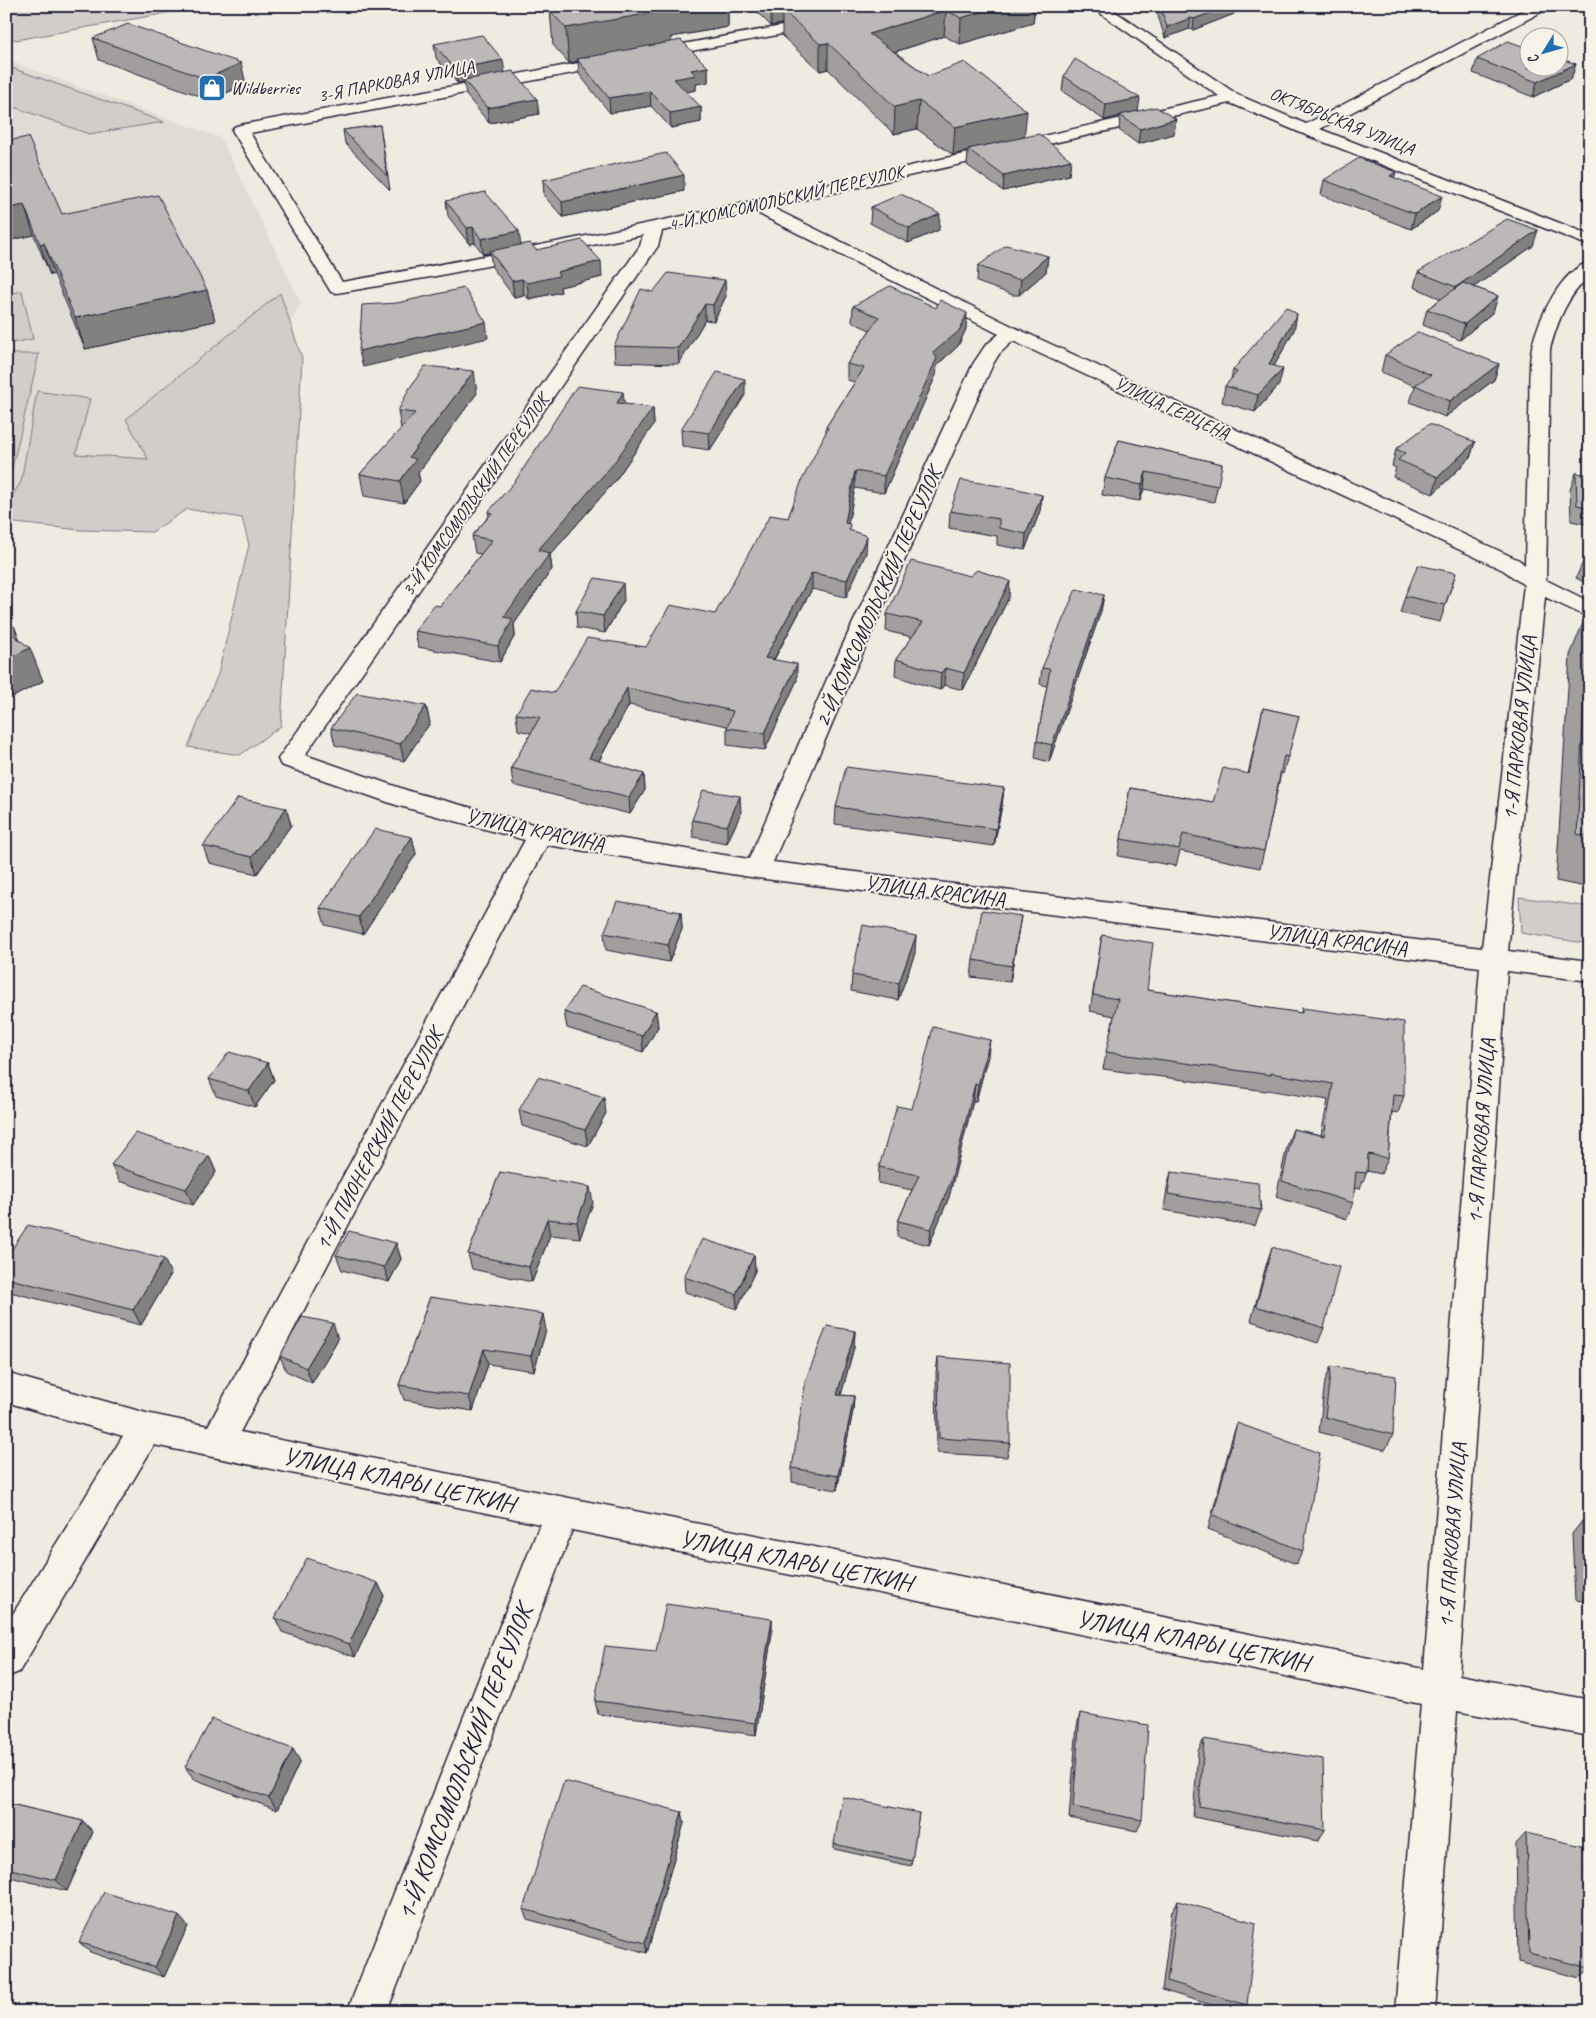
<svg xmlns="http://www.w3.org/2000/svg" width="1596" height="2018" font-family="Caveat,sans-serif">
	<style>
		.built { fill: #dfdcd4 }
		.green { fill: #d1cdc9; stroke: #7a7882 }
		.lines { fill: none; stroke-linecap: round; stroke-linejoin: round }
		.minor-casing { stroke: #22223b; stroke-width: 3 }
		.minor { fill: #f7f3e8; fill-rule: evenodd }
		.wall { fill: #a19e9d; stroke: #22223b }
		.shaded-wall { fill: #838180; stroke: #22223b }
		.building { fill: #bbb8b7; stroke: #22223b }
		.labels { text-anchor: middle; stroke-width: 4; stroke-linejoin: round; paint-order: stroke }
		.far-street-label { font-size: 18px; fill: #22223b; stroke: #f7f3e8 }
		.far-poi-label { font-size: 18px; fill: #22223b; stroke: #f7f3e8; text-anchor: start }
		.street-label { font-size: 21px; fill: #22223b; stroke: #f7f3e8 }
		.near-street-label { font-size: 25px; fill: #22223b; stroke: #f7f3e8 }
	</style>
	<rect width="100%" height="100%" fill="#eeebe1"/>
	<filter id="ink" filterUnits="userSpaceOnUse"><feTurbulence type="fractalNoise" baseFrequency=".02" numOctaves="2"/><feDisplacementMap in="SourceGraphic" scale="10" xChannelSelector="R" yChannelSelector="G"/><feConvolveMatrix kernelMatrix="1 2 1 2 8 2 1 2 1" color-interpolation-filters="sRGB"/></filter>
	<g filter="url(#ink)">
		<path class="built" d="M6,60L221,138L301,303L187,509L6,493Z"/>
		<path class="green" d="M6,6H206L16,40L6,35Z
			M6,66L164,122L89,134L6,104Z
			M22,291L33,339L6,344V294Z
			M280,293L302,358L281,726L240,755L188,747L218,674L249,545L242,518L187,509L152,532L80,530L6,522V505L21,482L37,391L90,399L76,454L148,459L126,419Z
			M6,354H39L6,494Z
			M1519,897L1590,907V944L1521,933Z"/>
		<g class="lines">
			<g class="minor-casing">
				<path id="minor" d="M1090,6H1107L1238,95L1306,124L1531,6H1549L1547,9L1320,129L1590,235V246L1301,133L1230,103L771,207L1018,329L1519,560L1525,565C1526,515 1528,465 1529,416C1530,394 1528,369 1532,347C1538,320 1561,269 1590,262V276C1567,296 1558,320 1550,349L1546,580L1590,602V618L1545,597L1508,951L1590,961V981L1507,971L1459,1675L1590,1700V1736L1457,1711L1435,2012H1395L1421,1704L572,1530L387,2012H347L540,1524L154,1445L19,1672L6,1677V1625L123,1436L6,1402V1373L146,1413L208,1426L525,840L396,805L281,765L278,759L640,246L643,235L436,276L337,293L331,292L232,130L234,127L240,125L820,19L825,20L827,23L825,26L820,27L250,133L342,282C637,231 927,162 1219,96ZM753,211L999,334L985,346L973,364L827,679L749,859L540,826L412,792L305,755L658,246L662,231ZM1013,341L1503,570L1524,585L1482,948L773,862L851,679L993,364L999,354ZM547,845L757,878L1480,967L1424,1669L240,1432Z"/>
			</g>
			<use href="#minor" class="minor"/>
		</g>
		<path class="wall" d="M546,6H728V27L671,37V42L708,67V82L696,84V90L686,92L701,107V122L671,128L651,106L610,113L579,74L578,61L569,63L553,45L550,11Z
			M751,6H1035L1033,23L960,44L944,36L895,52L928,76L1024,137L1071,160L1069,175L1003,191L967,165L968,151L953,155L917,129L894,134L828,69L820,71L782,36V24L771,26Z
			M1155,6H1235L1234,14L1193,30L1189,29L1165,38Z
			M93,38L246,84L211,100L99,60Z
			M434,44L505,73L539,114L489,123L466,95L464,82L457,83L436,58Z
			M1477,59L1576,64L1571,79L1533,97L1473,73Z
			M1064,76L1138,111L1174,134L1138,144L1119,130L1120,116L1104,120L1062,91Z
			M380,125L390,190L345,143L343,130Z
			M6,141L62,214L207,290L215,321L85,349L54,274L50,275L34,235L6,241Z
			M1394,178L1438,211L1411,229L1321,195L1324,180Z
			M543,180L684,191L563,217L544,196Z
			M446,201L521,245L602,277L560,287L561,292L529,299L524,295L514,297L492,267L490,253L483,254L475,243L469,244L448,216Z
			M871,207L939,230L908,243L870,223Z
			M1533,246L1474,287L1498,296L1493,312L1460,340L1423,325L1427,309L1441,299L1414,287L1418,272Z
			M1048,256L1046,272L1019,295H1013L977,282L978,266Z
			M653,292L726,296L714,321L705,320L679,364L615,362L614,346Z
			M853,306L966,329L958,346L937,365L936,375L884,493L855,488L848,523L850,531L866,553L846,597L812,589L774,660L797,680L765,750L727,745V726L629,705L599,761L644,774L645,790L630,814L513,785L511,768L531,733L518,730L516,714L554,693L715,614L788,518L826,433V427L855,382L847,380V364L870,330L852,322Z
			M1297,314L1294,330L1274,366L1279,385L1255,412L1222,402L1225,386L1231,379L1233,370Z
			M1385,355L1499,364L1494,380L1445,417L1410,402L1415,386L1381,372Z
			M477,393L418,473L420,481L404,503L364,496L360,474L401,429L398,411Z
			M745,395L710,450L682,446L681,429Z
			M624,404L653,408L654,424L615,481L550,555L552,569L514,624L515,635L500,662L418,647L415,631L440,606L481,554L475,553L472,536L489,516L488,512Z
			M1119,440L1222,464L1214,502L1144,489L1140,501L1102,495L1105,478Z
			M1475,442L1470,458L1433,494L1393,477L1396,468L1392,466L1396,449Z
			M1576,473L1590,475V525L1571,521L1570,490Z
			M1042,495L1040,511L1025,550L997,545V536L949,528L950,511Z
			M1590,557V585L1576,578L1583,562Z
			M1456,573L1440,622L1400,613L1405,596Z
			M1104,595L1101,611L1049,762L1035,758L1037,741L1047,686L1040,684L1042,668Z
			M1009,597L963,690L944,685L940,690L895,676L896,659L912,637L886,631L887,614Z
			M624,600L605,633L577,628L576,611Z
			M1589,608H1590V888L1556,881L1570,655Z
			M6,620L14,626L20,640L43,681L11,698L6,694Z
			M426,706L430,723L404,761L335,745L331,728Z
			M1263,708L1299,716L1283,774L1281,773L1264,851L1260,868L1180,851L1176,866L1118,856L1130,788L1213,802L1248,774Z
			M1004,788L1002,805L994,846L835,824L836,807Z
			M286,808L291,825L257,874L209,863L203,846Z
			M741,813L727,843L693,837L692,820Z
			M412,837L416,854L363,934L325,925L320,908Z
			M681,912L682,929L669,962L606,950L604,933Z
			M1018,933L1010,982L971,977L973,960Z
			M1102,935L1147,990L1301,1013L1302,1008L1404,1096L1398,1113L1392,1112L1388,1158L1381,1174L1367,1171L1360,1189L1354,1188L1353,1203L1347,1219L1276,1197L1287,1146L1293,1129L1321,1135L1328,1100L1267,1090L1266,1091L1103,1069L1114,1016L1090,1011Z
			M915,953L898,1000L851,991L852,975Z
			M656,1011L658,1027L643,1052L567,1028L564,1012Z
			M988,1056L976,1101H973L949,1197L929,1245L897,1237L898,1221L912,1190L878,1183L879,1167L912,1109Z
			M268,1063L274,1080L255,1107L216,1096L209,1079Z
			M519,1110L606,1113L588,1146L522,1126Z
			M209,1156L216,1172L193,1205L119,1181L111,1165Z
			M500,1172L593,1203L580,1238L550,1235L532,1282L472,1269L468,1254Z
			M1171,1172L1261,1210L1255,1226L1164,1210L1167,1188Z
			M396,1243L401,1259L389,1282L342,1270L336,1255Z
			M1272,1247L1324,1328L1318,1343L1251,1321L1267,1262Z
			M754,1255L755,1271L737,1309L685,1292L684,1277Z
			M6,1258L171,1274L141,1325L6,1291Z
			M430,1297L546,1330L534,1371L488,1364L473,1411L404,1400L399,1385Z
			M855,1331L854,1347L841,1395L854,1396L853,1411L837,1490L792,1482V1468Z
			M338,1339L312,1383L286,1371L280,1356Z
			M938,1357L1010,1443L1007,1457L937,1453L936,1372Z
			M1331,1366L1393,1435L1385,1450L1319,1432L1325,1381Z
			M1237,1423L1303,1551L1296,1564L1208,1529L1232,1438Z
			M1582,1521H1590V1602L1575,1600L1572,1534Z
			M378,1583L384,1596L355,1657L282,1632L275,1618Z
			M772,1619V1633L756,1735L647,1719L598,1714L595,1701L656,1651Z
			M1080,1713L1142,1820L1137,1831L1069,1818L1077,1726Z
			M1204,1739L1325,1830L1318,1841L1193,1817L1198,1751Z
			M300,1761L277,1810L194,1779L185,1767Z
			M6,1803L83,1821L93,1832L67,1891L6,1876Z
			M682,1812L684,1823L647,1953L527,1919L523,1909Z
			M919,1813L911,1866L834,1849V1844Z
			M1526,1833L1590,1927V1970L1580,1978L1518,1962L1516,1844Z
			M1178,1901L1247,2005L1242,2012H1234L1162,1990L1172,1911Z
			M188,1926L164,1977L90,1952L79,1942Z"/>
		<path class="shaded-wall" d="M663,6H728V27L671,37V44L577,59L578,61L569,63L566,28Z
			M771,6H877L782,10V24L771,26Z
			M1002,6H1035L1033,23L960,44L961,18Z
			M1229,6H1235L1234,14L1193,30L1194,19Z
			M946,10L944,36L869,60V34Z
			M1191,18L1189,29L1165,38L1167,27Z
			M828,43V69L820,71V44Z
			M503,60L505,74L464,80V82L457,83L455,69Z
			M241,63L246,84L211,100L206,79Z
			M1576,64L1571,79L1533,97L1537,82Z
			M708,67V82L696,84V90L675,94L674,79L691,70Z
			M650,91L651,106L610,113L609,98Z
			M1140,98L1138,112L1120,115V116L1104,120L1106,105Z
			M537,99L539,114L489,123L487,108Z
			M919,101L917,129L894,134L895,107Z
			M701,107V122L671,128L670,113Z
			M1027,111L1024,138L968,149V151L953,155L955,127Z
			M1176,119L1174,134L1138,144L1140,129Z
			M1071,160L1069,175L1003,191L1004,176Z
			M1396,172L1392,187L1390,176Z
			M684,175V191L563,217L562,202Z
			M1442,196L1438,211L1411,229L1415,214Z
			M24,205L34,235L6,241V209Z
			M940,214L939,230L908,243L909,228Z
			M473,227L475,243L469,244L467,228Z
			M1538,230L1533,246L1451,303L1456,287Z
			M519,231L521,247L490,251V253L483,254L481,239Z
			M44,243L54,274L50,275L40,244Z
			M1048,256L1046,272L1019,295L1021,279Z
			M601,261L602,277L560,287L561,292L529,299L527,283L557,272Z
			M522,279L524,295L514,297L512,281Z
			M725,280L726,296L714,321L713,305Z
			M207,290L215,321L85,349L75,318Z
			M1498,296L1493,312L1460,340L1465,324Z
			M705,304V320L679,364L678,348Z
			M967,313L966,329L958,346L937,365L936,375L884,493V476L933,353Z
			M1297,314L1294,330L1266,381L1269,364Z
			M486,322L488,338L363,367L359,351Z
			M1499,364L1494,380L1445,417L1450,401Z
			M1283,369L1279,385L1255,412L1258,395Z
			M474,371L477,393L418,473L420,481L404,503L400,481L409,457Z
			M745,379V395L710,450L709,433Z
			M623,392L625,408L617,403Z
			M653,408L654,424L615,481L550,555L552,569L514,624L515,635L500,662L498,646L504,617L538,550Z
			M1475,442L1470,458L1433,494L1438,477Z
			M855,471V488L845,540V523Z
			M1146,472L1144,489L1140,501L1142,485Z
			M1042,495L1040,511L1025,550L1026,534Z
			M867,536L866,553L846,597L847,580Z
			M812,573V589L765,675V658Z
			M1010,581L1009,597L963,690L964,673Z
			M623,583L624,600L605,633L603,616Z
			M1104,595L1101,611L1049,762L1052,745Z
			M14,626L24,651L30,648L43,681L11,698L6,685L7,630Z
			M797,664V680L765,750V733Z
			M945,668L944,685L940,690L941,673Z
			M627,688L629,705L591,775L589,758Z
			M426,706L430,723L404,761L400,744Z
			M644,774L645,790L630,814L629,797Z
			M1004,788L1002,805L994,846L996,829Z
			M740,796L741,813L727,843V826Z
			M286,808L291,825L257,874L252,857Z
			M412,837L416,854L363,934L359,917Z
			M681,912L682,929L669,962L668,945Z
			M1021,916L1018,933L1010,982L1012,966Z
			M916,936L915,953L898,1000L899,983Z
			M656,1011L658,1027L643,1052L642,1036Z
			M990,1040L988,1056L976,1101L978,1085Z
			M268,1063L274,1080L255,1107L249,1091Z
			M975,1084L973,1101L949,1197L929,1245L931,1229Z
			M604,1097L606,1113L588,1146L585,1130Z
			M209,1156L216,1172L193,1205L186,1189Z
			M590,1187L593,1203L580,1238L577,1222Z
			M547,1219L550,1235L532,1282L529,1267Z
			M396,1243L401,1259L389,1282L384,1267Z
			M754,1255L755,1271L737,1309L736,1294Z
			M164,1259L171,1274L141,1325L133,1310Z
			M543,1314L546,1330L534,1371L531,1356Z
			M333,1323L338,1339L312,1383L306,1368Z
			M855,1331L854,1347L837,1410V1395Z
			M484,1349L488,1364L473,1411L469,1396Z
			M854,1396L853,1411L837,1490L838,1476Z
			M378,1583L384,1596L355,1657L349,1644Z
			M772,1619V1633L756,1735L755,1723Z
			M293,1749L300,1761L277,1810L269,1798Z
			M682,1812L684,1823L647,1953L645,1943Z
			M83,1821L93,1832L67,1891L56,1880Z
			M179,1916L188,1926L164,1977L155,1967Z"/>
		<path class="building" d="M576,6H666L669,10L566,28L550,11Z
			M803,6H1002L961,18L946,10L869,34L928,76L965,62L1027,111L955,127L919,101L895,107L828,43L820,44L782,10Z
			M1160,6H1229L1194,19L1191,18L1167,27Z
			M128,24L241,63L206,79L93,38Z
			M482,35L503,60L455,69L434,44Z
			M681,40L708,67L691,70L696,75L674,79L701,107L670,113L650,91L609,98L577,59Z
			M1508,41L1528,48V68H1558V58L1576,64L1537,82L1477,59Z
			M1075,59L1140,98L1106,105L1064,76Z
			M513,71L537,99L487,108L464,80Z
			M1156,107L1176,119L1140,129L1120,115Z
			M380,125L387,176L343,130Z
			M1039,134L1071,160L1004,176L968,149Z
			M28,137L62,214L158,195L207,290L75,318L44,243L40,244L24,205L6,209V141Z
			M666,153L684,175L562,202L543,180Z
			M1359,158L1396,172L1390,176L1442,196L1415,214L1324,180Z
			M485,192L519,231L481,239L473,227L467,228L446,201Z
			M901,194L940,214L909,228L871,207Z
			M1507,219L1538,230L1456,287L1418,272Z
			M582,240L601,261L557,272L559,276L527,283L522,279L512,281L490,251L530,243L536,250Z
			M1006,245L1048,256L1021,279H1014L978,266Z
			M668,273L725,280L713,305L705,304L678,348L614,346L641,289L653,292Z
			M1463,283L1498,296L1465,324L1427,309Z
			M890,286L936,308L940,300L967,313L960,330L933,353L937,358L884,476L855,471L845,523L850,524L849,530L867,536L847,580L812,573L765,658L797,664L765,733L727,728L733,711L627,688L589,758L644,774L629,797L511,768L540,717L516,714L531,688L554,693L587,638L646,647L670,605L715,614L770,515L788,518L802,480L828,428L826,427L864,368L847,364L879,317L853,306Z
			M464,288L486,322L359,351L362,305L397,303Z
			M1286,307L1297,314L1269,364L1283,369L1258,395L1225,386L1237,372L1233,370Z
			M1418,332L1499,364L1450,401L1415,385L1431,375L1385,355Z
			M425,366L474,371L409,457L416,459L400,481L360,474L415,413L398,411L409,389Z
			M717,372L745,379L709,433L681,429Z
			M577,386L623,392L617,403L653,408L613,464L538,550L550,553L504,617L513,619L498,646L415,631L434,605L440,606L492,540L472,536L492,513L488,512L516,480Z
			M1429,424L1475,442L1438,477L1398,460L1405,453L1396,449Z
			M1119,440L1222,464L1218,486L1146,472L1142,485L1105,478Z
			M1576,473L1590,475V508L1577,505Z
			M961,480L1014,488L1042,495L1026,534L999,528V519L950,511Z
			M1590,557V565L1583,562Z
			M911,561L970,576L977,570L1010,581L964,673L945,668L941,673L896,659L923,622L887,614Z
			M1418,565L1456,573L1445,605L1405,596Z
			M595,578L623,583L603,616L576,611Z
			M1076,589L1104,595L1052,745L1037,741L1050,669L1042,668Z
			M1589,608H1590V837L1577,834Z
			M6,620L14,626L7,630L30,648L6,660Z
			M357,693L426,706L400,744L331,728Z
			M1263,708L1299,716L1288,757L1284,756L1264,851L1183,834L1179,849L1121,839L1130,788L1213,802L1223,768L1249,774Z
			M846,767L1004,788L996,829L836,807Z
			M703,790L740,796L727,826L692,820Z
			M238,798L286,808L252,857L203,846Z
			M375,829L412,837L359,917L320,908Z
			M617,901L681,912L668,945L604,933Z
			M982,910L1021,916L1012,966L973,960Z
			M863,925L916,936L899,983L852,975Z
			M1102,935L1153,943L1147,990L1302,1013V1008L1404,1022V1096L1393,1095L1388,1158L1368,1154L1367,1173L1356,1172L1353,1203L1282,1181L1293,1129L1324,1136L1333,1084L1271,1073V1075L1106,1052L1118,999L1093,995Z
			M580,987L656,1011L642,1036L564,1012Z
			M933,1027L990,1040L978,1085L975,1084L951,1181L931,1229L898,1221L919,1175L879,1167L897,1106L912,1109Z
			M229,1052L268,1063L249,1091L209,1079Z
			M538,1077L604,1097L585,1130L519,1110Z
			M135,1133L209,1156L186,1189L111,1165Z
			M500,1172L590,1187L577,1222L547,1219L529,1267L468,1254Z
			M1171,1172L1258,1183L1261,1210L1168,1194Z
			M28,1225L164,1259L133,1310L6,1278V1258Z
			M349,1231L396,1243L384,1267L336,1255Z
			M702,1239L754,1255L736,1294L684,1277Z
			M1272,1247L1339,1267L1324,1328L1256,1306Z
			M430,1297L543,1314L531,1356L484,1349L469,1396L399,1385Z
			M302,1317L333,1323L306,1368L280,1356Z
			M827,1326L855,1331L837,1395L854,1396L838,1476L792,1468L806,1379Z
			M938,1357L1010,1363V1443L939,1438Z
			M1331,1366L1396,1376L1393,1435L1325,1417Z
			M1237,1423L1320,1453L1303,1551L1213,1515Z
			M1582,1521H1590V1587H1586Z
			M307,1558L378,1583L349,1644L275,1618Z
			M666,1604L772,1619L755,1723L645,1707L595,1701L605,1646L656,1651Z
			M1080,1713L1148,1725L1142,1820L1073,1807Z
			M212,1719L293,1749L269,1798L185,1767Z
			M1204,1739L1323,1759L1325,1830L1199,1806Z
			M564,1781L682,1812L645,1943L523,1909Z
			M842,1797L919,1813L912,1861L834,1844Z
			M6,1803L83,1821L56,1880L6,1868Z
			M1526,1833L1586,1847L1590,1927V1968L1529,1953Z
			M104,1892L179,1916L155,1967L79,1942Z
			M1178,1901L1256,1923L1247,2005L1167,1981Z"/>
	</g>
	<defs>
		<g id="shop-square" transform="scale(1.4375)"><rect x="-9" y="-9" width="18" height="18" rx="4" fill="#1f6fb2" stroke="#f7f3e8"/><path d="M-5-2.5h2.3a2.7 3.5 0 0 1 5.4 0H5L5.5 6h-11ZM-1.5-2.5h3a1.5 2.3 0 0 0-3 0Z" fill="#fff"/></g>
	</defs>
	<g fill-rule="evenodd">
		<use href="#shop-square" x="212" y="88"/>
	</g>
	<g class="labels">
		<g class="far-street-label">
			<text transform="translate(396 81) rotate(-11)" y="6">3-Я ПАРКОВАЯ УЛИЦА</text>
			<text transform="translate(1342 121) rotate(22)" y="6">ОКТЯБРЬСКАЯ УЛИЦА</text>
			<text transform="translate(786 198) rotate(-13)" y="6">4-Й КОМСОМОЛЬСКИЙ ПЕРЕУЛОК</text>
			<text transform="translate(1172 408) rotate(25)" y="6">УЛИЦА ГЕРЦЕНА</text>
			<text transform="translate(475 495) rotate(-55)" y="6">3-Й КОМСОМОЛЬСКИЙ ПЕРЕУЛОК</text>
		</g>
		<g class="far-poi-label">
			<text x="231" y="94">Wildberries</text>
		</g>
		<g class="street-label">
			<text transform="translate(878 597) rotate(-66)" y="7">2-Й КОМСОМОЛЬСКИЙ ПЕРЕУЛОК</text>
			<text transform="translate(1519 728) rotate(-84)" y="7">1-Я ПАРКОВАЯ УЛИЦА</text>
			<text transform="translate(535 830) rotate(12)" y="7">УЛИЦА КРАСИНА</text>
			<text transform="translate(935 891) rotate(7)" y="7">УЛИЦА КРАСИНА</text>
			<text transform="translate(1337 940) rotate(7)" y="7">УЛИЦА КРАСИНА</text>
			<text transform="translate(1481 1131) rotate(-86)" y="7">1-Я ПАРКОВАЯ УЛИЦА</text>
			<text transform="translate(379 1139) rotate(-62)" y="7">1-Й ПИОНЕРСКИЙ ПЕРЕУЛОК</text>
			<text transform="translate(1452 1535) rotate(-86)" y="7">1-Я ПАРКОВАЯ УЛИЦА</text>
		</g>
		<g class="near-street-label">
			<text transform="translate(399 1479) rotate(12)" y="9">УЛИЦА КЛАРЫ ЦЕТКИН</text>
			<text transform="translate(796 1560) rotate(11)" y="9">УЛИЦА КЛАРЫ ЦЕТКИН</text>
			<text transform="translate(1193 1640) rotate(11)" y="9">УЛИЦА КЛАРЫ ЦЕТКИН</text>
			<text transform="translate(464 1762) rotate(-69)" y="9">1-Й КОМСОМОЛЬСКИЙ ПЕРЕУЛОК</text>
		</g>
	</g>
	<rect width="1596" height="2018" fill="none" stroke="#f7f3e8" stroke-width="25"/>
	<rect x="12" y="12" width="1571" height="1993" fill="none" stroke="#22223b" stroke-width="2" filter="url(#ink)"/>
	<g transform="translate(1544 52) rotate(233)"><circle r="24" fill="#f7f3e8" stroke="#a29fa3"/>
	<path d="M0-4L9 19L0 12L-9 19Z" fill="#1f6fb2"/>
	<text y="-8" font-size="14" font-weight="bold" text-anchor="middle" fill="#22223b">С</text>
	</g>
</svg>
